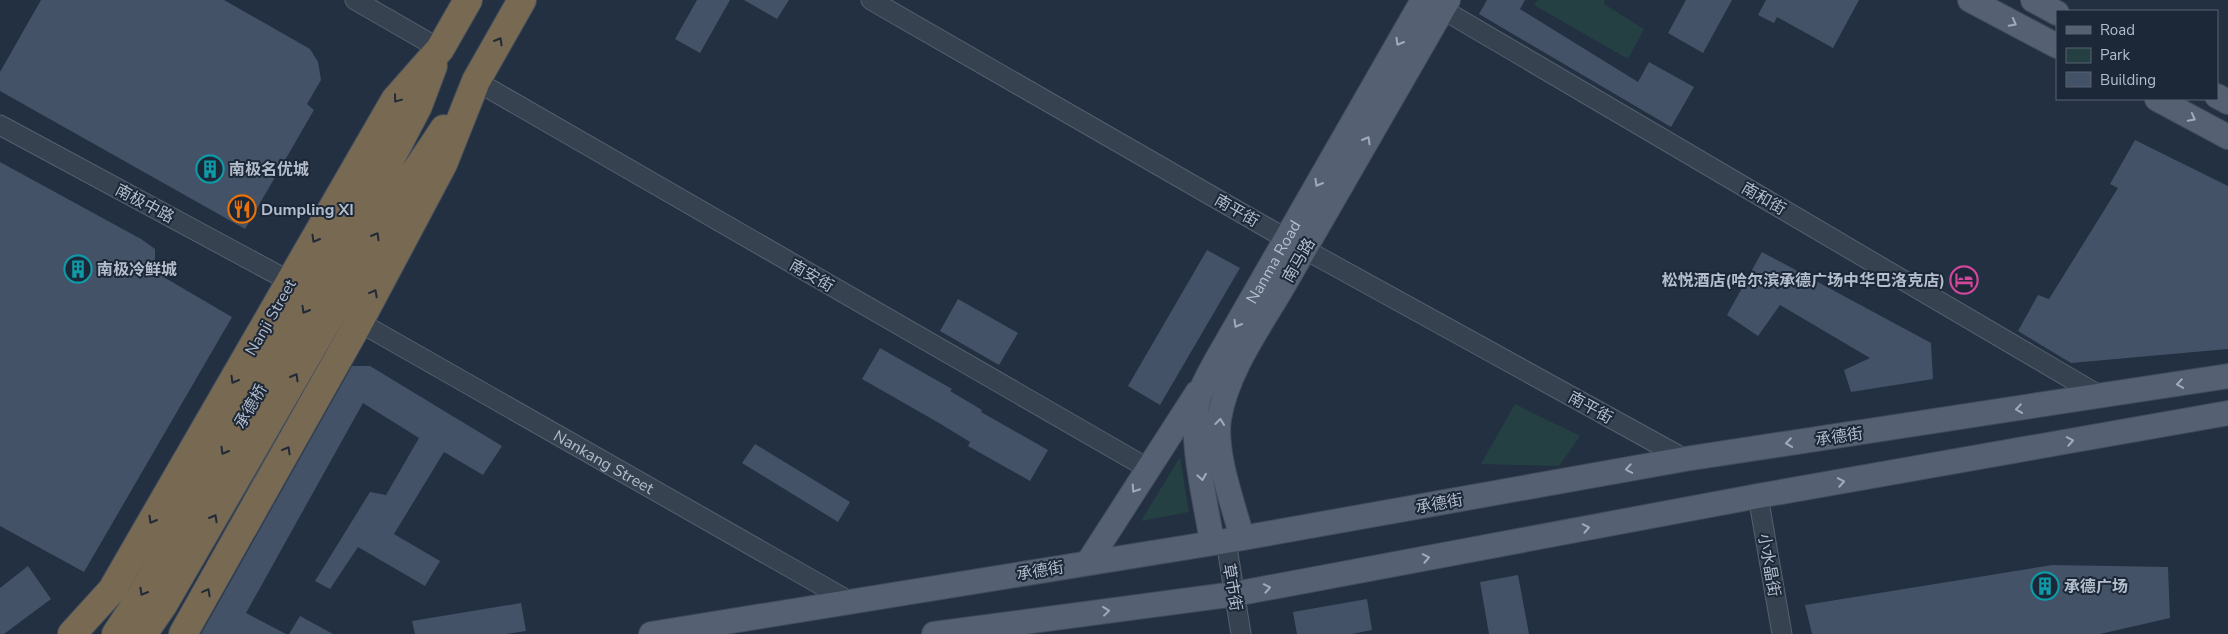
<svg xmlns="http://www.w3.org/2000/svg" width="2228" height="634" font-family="'Nunito Sans','Noto Sans SC',sans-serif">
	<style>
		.green { fill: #244043 }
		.building { fill: #435266 }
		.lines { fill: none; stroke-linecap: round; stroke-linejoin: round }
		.minor-casing { stroke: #55606f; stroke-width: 21 }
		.major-casing { stroke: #404b5a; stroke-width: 26 }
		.highway-casing { stroke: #424d5c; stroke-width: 30 }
		.minor { stroke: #374251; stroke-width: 19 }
		.major { stroke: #556172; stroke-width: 24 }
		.highway { stroke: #786953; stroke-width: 28 }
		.oneway { stroke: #a0abba }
		.oneway2 { stroke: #212a38 }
		.labels { text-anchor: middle; stroke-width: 4; stroke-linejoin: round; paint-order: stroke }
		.poi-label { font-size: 16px; font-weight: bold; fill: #b3bdcc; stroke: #1c2737; text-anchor: start }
		.street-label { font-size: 16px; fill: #b3bdcc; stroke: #1c2737 }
	</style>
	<rect width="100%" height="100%" fill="#223042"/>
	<path class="green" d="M1538,0H1605L1604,4L1644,29L1628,59L1534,5Z
		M1515,404L1580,436L1559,466L1481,464Z
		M1180,457L1189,512L1141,521Z"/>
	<path class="building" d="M41,0H224L310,49L318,62L321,80L307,104L314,110L245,229L0,91V72Z
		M697,0H730L700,53L675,39Z
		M744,0H789L777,19Z
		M1487,0H1525L1520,9L1638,82L1649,62L1694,87L1671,127L1479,14Z
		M1686,0H1732L1703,53L1668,33Z
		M1766,0H1859L1833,48L1777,17L1774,23L1758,15Z
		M2135,140L2228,186V349L2071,363L2018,331L2038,295L2049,299L2118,188L2110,184Z
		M0,162L141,239L155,249V272L232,317L84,572L0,526Z
		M1207,250L1240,268L1160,405L1128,386Z
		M1762,252L1931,343L1933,379L1851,392L1844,370L1870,358L1780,305L1758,336L1727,315Z
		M958,299L1018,333L999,365L940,331Z
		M880,348L952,389L950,391L982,410L981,412L1048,450L1030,481L968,446L970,442L939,423L862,379Z
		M352,366H370L502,446L483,475L444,452L394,534L440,561L425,586L358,547L330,589L315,581L370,492L386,495L419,438L363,403L246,613L286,634H201Z
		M755,444L850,502L838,522L742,463Z
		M2052,565L2168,567L2170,618L2100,634H1812L1805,605Z
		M28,566L51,599L4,634H0V588Z
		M1518,575L1529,634H1489L1480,582Z
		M1367,599L1372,630L1352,634H1297L1293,612Z
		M521,603L526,631L506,634H415L412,621Z
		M300,616L333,634H289Z"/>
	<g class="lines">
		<g class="minor-casing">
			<g id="minor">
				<path d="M355,0L440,49"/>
				<path d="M871,0L1304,249L1685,459"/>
				<path d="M1430,2L2102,397"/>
				<path d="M476,81L1149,469"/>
				<path d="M0,125L291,282"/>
				<path id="s1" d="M359,322L849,601"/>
				<path d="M1758,496L1782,634"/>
				<path d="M1226,541L1241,634"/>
			</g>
		</g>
		<g class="major-casing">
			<g id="major">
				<path d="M1970,0L2057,46"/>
				<path d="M2033,0L2057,13"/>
				<path d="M2217,96L2228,102"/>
				<path d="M2157,99L2228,137"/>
				<path d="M1242,538C1233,503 1214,454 1219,419C1227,370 1261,325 1285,283C1339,188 1394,94 1448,0"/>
				<path id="s2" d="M1212,542C1206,503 1188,433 1199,396C1203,384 1210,372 1216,361L1423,0"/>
				<path d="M1089,561L1197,393"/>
				<path d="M651,634L1226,541L1685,459L2228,376"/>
				<path d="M934,634L1235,594L1758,496L2228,413"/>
			</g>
		</g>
		<g class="highway-casing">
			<path id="highway" d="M72,634L112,590L395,100L440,49L468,0
				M116,634L140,598L381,177L418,106L433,66
				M143,634L163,605L400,195L444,129
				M183,634L359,322L443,164L476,81L522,0"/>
		</g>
		<use href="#minor" class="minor"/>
		<use href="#major" class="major"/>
		<use href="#highway" class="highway"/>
	</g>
	<defs><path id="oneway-chevron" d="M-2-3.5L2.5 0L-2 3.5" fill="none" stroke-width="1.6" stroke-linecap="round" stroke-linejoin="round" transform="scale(1.25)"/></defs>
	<g class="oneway">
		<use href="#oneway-chevron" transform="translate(2013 23) rotate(28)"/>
		<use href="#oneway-chevron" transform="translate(1399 42) rotate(120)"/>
		<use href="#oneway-chevron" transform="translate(2192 118) rotate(28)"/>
		<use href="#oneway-chevron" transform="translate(1367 140) rotate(-60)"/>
		<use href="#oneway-chevron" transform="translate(1318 183) rotate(120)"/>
		<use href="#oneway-chevron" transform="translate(1237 324) rotate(120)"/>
		<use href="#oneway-chevron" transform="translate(2180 384) rotate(171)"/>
		<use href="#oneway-chevron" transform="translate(2019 409) rotate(172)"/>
		<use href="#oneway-chevron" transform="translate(1220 422) rotate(-84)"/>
		<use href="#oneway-chevron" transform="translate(2070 441) rotate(-10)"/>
		<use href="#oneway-chevron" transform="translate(1789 443) rotate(172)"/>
		<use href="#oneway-chevron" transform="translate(1629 469) rotate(170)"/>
		<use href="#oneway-chevron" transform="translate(1202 477) rotate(81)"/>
		<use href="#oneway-chevron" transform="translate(1841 482) rotate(-10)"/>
		<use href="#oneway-chevron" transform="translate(1135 489) rotate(123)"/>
		<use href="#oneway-chevron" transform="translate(1586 528) rotate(-11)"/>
		<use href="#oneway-chevron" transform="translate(1426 558) rotate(-11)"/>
		<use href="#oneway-chevron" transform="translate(1267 588) rotate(-11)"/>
		<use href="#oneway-chevron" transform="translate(1106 611) rotate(-7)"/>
	</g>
	<g class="oneway2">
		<use href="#oneway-chevron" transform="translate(499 41) rotate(-60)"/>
		<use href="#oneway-chevron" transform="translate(397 99) rotate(127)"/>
		<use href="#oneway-chevron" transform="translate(376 236) rotate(-60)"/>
		<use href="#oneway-chevron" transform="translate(315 239) rotate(120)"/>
		<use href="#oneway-chevron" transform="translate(374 293) rotate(-62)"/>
		<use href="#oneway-chevron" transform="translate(305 310) rotate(120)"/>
		<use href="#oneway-chevron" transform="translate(295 377) rotate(-60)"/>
		<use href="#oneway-chevron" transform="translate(234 380) rotate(120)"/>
		<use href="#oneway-chevron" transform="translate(287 450) rotate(-61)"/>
		<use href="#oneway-chevron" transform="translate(224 451) rotate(120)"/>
		<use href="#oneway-chevron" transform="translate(214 518) rotate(-60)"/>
		<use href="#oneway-chevron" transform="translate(152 520) rotate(120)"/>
		<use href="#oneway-chevron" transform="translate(143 592) rotate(120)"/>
		<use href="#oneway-chevron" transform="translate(207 592) rotate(-61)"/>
	</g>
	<defs>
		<g id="building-ring" transform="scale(1.4375)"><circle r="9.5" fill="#1c2737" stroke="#0f9aa8" stroke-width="1.5"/><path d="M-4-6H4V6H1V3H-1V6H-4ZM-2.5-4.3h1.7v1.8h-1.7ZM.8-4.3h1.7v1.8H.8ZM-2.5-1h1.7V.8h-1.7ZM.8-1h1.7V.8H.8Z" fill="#0f9aa8"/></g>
		<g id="restaurant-ring" transform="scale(1.4375)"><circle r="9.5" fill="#1c2737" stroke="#e8710a" stroke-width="1.5"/><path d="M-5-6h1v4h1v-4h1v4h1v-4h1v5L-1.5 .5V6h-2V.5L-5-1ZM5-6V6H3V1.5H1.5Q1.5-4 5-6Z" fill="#e8710a"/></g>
		<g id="hotel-ring" transform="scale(1.4375)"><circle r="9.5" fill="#1c2737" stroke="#d1479c" stroke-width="1.5"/><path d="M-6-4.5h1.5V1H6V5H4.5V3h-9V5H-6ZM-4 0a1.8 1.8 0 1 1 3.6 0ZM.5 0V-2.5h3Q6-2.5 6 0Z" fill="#d1479c"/></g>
	</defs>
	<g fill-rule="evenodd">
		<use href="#building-ring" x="210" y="169"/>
		<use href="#restaurant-ring" x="242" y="209"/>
		<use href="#building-ring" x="78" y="269"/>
		<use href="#hotel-ring" x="1964" y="280"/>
		<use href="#building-ring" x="2045" y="586"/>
	</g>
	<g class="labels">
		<g class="poi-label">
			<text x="229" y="175">南极名优城</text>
			<text x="261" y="215">Dumpling XI</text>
			<text x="97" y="275">南极冷鲜城</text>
			<text x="1945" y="286" text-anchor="end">松悦酒店(哈尔滨承德广场中华巴洛克店)</text>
			<text x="2064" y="592">承德广场</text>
		</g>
		<g class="street-label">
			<text transform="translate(1764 198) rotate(30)" y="6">南和街</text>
			<text transform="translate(145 203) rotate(28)" y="6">南极中路</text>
			<text transform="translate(1237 210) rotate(30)" y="6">南平街</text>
			<text transform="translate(1298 260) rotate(-60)" y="6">南马路</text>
			<text dy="6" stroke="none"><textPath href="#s2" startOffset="301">Nanma Road</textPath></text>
			<text transform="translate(812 275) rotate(30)" y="6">南安街</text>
			<text transform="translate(270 317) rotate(-60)" y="6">Nanji Street</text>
			<text transform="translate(250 406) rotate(-60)" y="6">承德桥</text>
			<text transform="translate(1591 407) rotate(29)" y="6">南平街</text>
			<text transform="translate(1839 436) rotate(-8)" y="6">承德街</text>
			<text dy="6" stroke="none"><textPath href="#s1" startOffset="282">Nankang Street</textPath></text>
			<text transform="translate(1439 503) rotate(-10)" y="6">承德街</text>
			<text transform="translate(1770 565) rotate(80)" y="6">小水晶街</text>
			<text transform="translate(1040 570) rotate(-9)" y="6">承德街</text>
			<text transform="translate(1233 587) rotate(80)" y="6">草市街</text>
		</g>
	</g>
	<rect x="2056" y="10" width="162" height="90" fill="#1c2737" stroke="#586373"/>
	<rect x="2066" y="26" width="25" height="8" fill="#556172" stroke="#586373"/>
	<text x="2100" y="35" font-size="15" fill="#b3bdcc">Road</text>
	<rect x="2066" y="48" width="25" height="15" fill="#244043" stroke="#586373"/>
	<text x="2100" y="60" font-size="15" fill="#b3bdcc">Park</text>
	<rect x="2066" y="72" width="25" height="15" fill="#435266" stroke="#586373"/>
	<text x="2100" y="85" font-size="15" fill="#b3bdcc">Building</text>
</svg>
